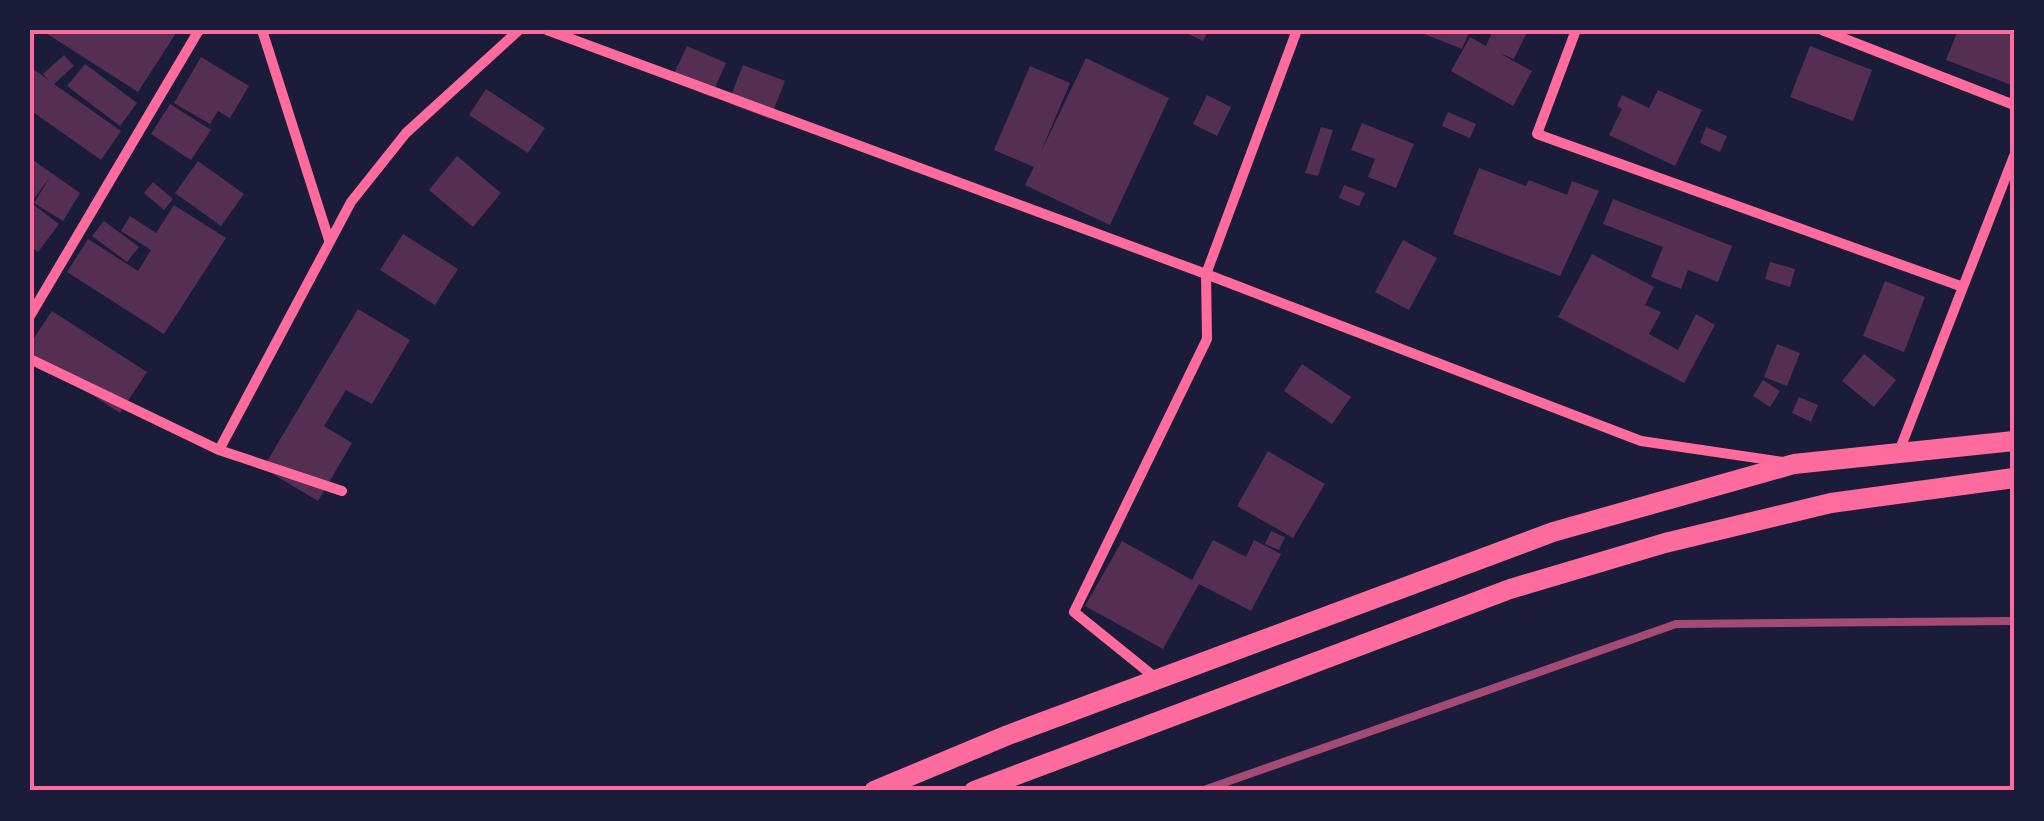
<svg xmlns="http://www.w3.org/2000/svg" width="2044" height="821" font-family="Jost,sans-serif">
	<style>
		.building { fill: #542f53 }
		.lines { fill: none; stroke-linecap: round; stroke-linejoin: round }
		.minor { stroke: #ff6b9d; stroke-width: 10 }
		.trunk { stroke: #ff6b9d; stroke-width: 20 }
		.rail { stroke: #a44b75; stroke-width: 8 }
		.neatline { fill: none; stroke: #ff6b9d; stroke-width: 4 }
	</style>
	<rect width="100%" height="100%" fill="#1b1b3a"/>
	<path class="building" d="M41,30H100L104,33L106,30H178L138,92Z
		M1180,30H1209L1203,41Z
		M1414,30H1470L1462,49Z
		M1493,30H1528L1514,59L1499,53L1532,71L1513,106L1451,71L1470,37L1486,46Z
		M1958,30H1985L1995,34L1996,30H2014V86L1946,60Z
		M687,46L726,63L711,97L671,80Z
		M1810,46L1872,70L1853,121L1790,97Z
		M64,55L74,66L54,84L121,131L101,160L30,110V67L49,80L43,74Z
		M201,57L249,86L230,118L218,111L210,124L174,103Z
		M1086,58L1169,98L1110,225L1025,185L1034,167L994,150L1030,66L1070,83L1040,154Z
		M85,64L137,103L120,126L67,86Z
		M743,65L785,81L770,119L728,103Z
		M486,89L545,128L528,153L469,115Z
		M1658,90L1702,110L1675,166L1609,135L1622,109L1617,106L1622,95L1649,108Z
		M1207,95L1231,107L1217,136L1193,124Z
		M170,104L211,130L191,160L151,134Z
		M1448,112L1476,124L1470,138L1442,126Z
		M1362,123L1414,144L1396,188L1368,177L1375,159L1351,150Z
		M1321,127L1333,130L1318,176L1305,173Z
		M1706,127L1727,136L1720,152L1700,143Z
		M457,156L501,193L473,227L429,190Z
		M30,158L80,193L63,221L34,203L50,177L31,203L59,224L38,252L30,246Z
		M198,161L244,194L221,226L175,193Z
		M1479,168L1526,186L1529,180L1567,195L1572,181L1599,191L1560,276L1453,234Z
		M153,182L173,199L164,210L144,193Z
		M1344,185L1365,193L1359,206L1339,198Z
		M1613,199L1732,246L1718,282L1688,270L1681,289L1651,277L1663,247L1603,224Z
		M174,205L226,238L164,334L67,272L88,239L138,271L151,250L121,231L130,216L156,233Z
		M104,221L139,247L127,262L92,236Z
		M403,234L458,269L435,305L380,270Z
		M1403,240L1437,258L1409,310L1375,292Z
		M1592,254L1654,287L1645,305L1661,312L1649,334L1678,350L1696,314L1715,325L1684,383L1558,317Z
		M1770,262L1795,269L1790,287L1765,279Z
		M1885,281L1925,297L1904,352L1863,336Z
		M358,309L410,340L372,404L346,390L324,426L352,443L318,501L263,468Z
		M52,311L147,372L120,413L30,354V344Z
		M1777,344L1800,353L1787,386L1764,377Z
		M1864,354L1896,380L1874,407L1842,381Z
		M1302,364L1351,397L1332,424L1284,391Z
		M1763,380L1780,391L1770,407L1753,396Z
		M1799,397L1818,405L1811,422L1792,413Z
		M1268,451L1325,484L1293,538L1237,506Z
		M1271,531L1285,537L1279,550L1265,544Z
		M1213,540L1246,557L1254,540L1281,554L1251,611L1199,584L1163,649L1085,606L1122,541L1192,580Z"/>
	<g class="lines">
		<path class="minor" d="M262,30L329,240
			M547,30L1206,274L1207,339L1074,612L1157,679
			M1297,30L1206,274L1641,441L1783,462
			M1576,30L1537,134L1963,287L2014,156
			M1822,30L2014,105
			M30,316L199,30
			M30,359L219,450L342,491
			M219,450L351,202L406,133L519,30
			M1898,454L1963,287"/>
		<path class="trunk" d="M874,791L1008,735L1553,532L1794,464L2014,441
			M974,791L1510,589L1665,543L1831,503L2014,478"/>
		<path class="rail" d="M1201,791L1676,624L2014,621"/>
	</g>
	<rect width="2044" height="821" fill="none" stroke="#1b1b3a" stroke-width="65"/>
	<rect x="32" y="32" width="1980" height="756" class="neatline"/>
</svg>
